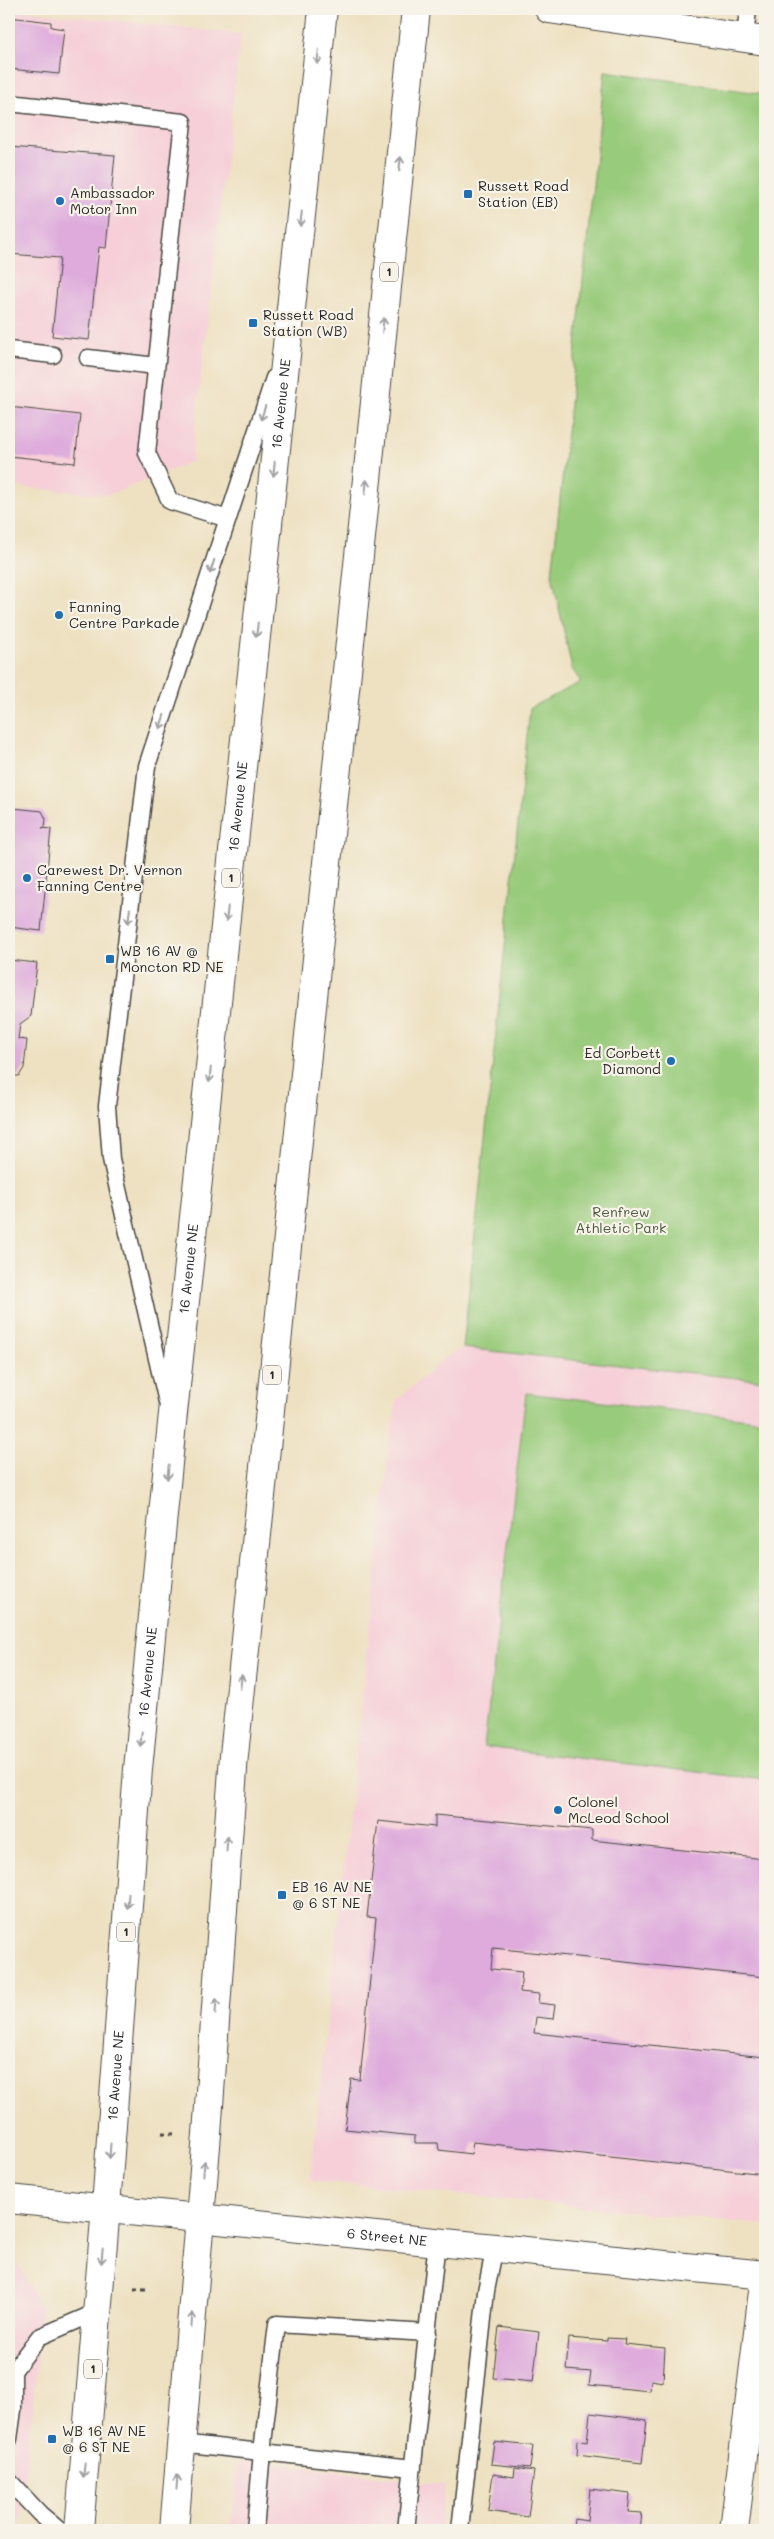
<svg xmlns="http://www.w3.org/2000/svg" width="774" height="2539" font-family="Mali,sans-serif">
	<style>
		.built { fill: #f6cfd8 }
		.green { fill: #99cb7b; stroke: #627b53 }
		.building { fill: #deabdc }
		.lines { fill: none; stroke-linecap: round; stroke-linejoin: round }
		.service-casing { stroke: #484642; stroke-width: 19 }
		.minor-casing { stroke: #484642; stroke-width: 30 }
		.tertiary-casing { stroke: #484642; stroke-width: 30 }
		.trunk-casing { stroke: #484642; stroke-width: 30 }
		.path { stroke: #484642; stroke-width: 3; stroke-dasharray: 4 4; stroke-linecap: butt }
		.service { stroke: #fff; stroke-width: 16 }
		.minor { stroke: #fff; stroke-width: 28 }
		.tertiary { stroke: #fff; stroke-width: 28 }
		.trunk { stroke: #fff; stroke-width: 28 }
		.oneway { stroke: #a0a0a0 }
		.poi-dot { fill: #1f6fb2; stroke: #f7f3e8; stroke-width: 2 }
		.labels { text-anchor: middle; stroke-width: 4.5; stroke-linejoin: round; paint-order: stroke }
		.shield { fill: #f7f3e8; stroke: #686764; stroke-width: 1 }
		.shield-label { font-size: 12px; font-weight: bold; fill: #2b2b2b }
		.poi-label { font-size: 14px; fill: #2b2b2b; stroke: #f7f3e8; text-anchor: start }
		.street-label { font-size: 14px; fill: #2b2b2b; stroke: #f7f3e8 }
		.park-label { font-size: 14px; fill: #4c5b43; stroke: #f7f3e8 }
	</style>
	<rect width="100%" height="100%" fill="#f7f3e8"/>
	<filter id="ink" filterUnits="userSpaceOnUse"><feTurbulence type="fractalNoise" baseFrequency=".02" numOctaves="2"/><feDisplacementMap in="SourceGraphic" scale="10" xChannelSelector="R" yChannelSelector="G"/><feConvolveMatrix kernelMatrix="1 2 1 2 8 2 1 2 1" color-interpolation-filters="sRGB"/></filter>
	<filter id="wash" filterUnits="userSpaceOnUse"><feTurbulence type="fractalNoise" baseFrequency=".0096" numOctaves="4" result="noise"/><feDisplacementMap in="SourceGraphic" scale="20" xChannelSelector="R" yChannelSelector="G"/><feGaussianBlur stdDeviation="1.12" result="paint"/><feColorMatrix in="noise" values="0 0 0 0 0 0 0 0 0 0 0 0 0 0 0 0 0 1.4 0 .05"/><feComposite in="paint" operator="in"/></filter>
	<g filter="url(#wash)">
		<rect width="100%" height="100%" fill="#eee1c1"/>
		<path class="built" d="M9,9L241,34L191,462L108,495L9,486Z
			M463,1348L765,1381V2225L310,2180L390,1440L397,1400L448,1356Z
			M9,2264L19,2265L42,2311L20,2530H9Z
			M239,2460L445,2484L440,2530H231Z"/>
		<path class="green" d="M605,71L765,94V1381L463,1348L530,708L581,682L572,669L552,575Z
			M526,1393L765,1421V1780L484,1747Z"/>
		<g id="blocks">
			<path class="building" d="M9,17L51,22V27L64,29L59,74L9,69Z
				M9,147L115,155L106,248L99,247L89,340L52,336L60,258L9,254Z
				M9,407L80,415L75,463L9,456Z
				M9,799H14L13,808L42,811L46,819L45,827L42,828L51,829L41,931L9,927Z
				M9,960L37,963L31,1016L20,1024L18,1039L27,1040L24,1068L19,1076H9Z
				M435,1815L592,1830V1840L765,1859V1977L493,1948L491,1969L522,1972L520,1992L539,1994L538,2003L555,2005L553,2019L536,2017L534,2033L765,2057V2174L473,2142L471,2154L439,2150L438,2143H415V2136L345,2129L351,2079L360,2080L376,1918L367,1917L378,1821L435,1827Z
				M499,2327L539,2332L533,2382L493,2378Z
				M569,2338L607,2341V2338L625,2339L624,2344L665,2348L663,2382L651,2380L650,2391L589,2385L591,2372L566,2370Z
				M590,2413L647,2420L642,2463L577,2455L578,2440L587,2442Z
				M494,2442L533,2446L530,2468L491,2464Z
				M515,2468L534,2471L528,2517L488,2511L493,2474L514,2477Z
				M590,2489L630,2494L628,2512L642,2513L640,2530H574L575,2519L587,2521Z"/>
		</g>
	</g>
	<g filter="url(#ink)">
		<use href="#blocks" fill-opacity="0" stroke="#484642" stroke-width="1"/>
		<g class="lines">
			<g class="service-casing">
				<path id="service" d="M745,38L748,9
					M9,103L183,122L147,453L170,501L228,519
					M9,350L53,355
					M88,358L156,366
					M167,1402L111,1159L107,1106L147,766L274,378
					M9,2439L13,2410V2371L39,2337L97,2312
					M180,2443L262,2452L255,2530
					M413,2468L262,2452L277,2324L428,2333
					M9,2481L40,2514L59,2530
					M406,2530L437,2241
					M460,2530L486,2291L495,2246"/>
			</g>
			<g class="minor-casing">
				<path id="minor" d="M549,9L765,41
					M734,2530L765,2275"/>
			</g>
			<g class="tertiary-casing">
				<g id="tertiary">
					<path id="s1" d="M9,2199L765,2275"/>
				</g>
			</g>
			<g class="trunk-casing">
				<g id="trunk">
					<path id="s2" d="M79,2530L106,2207L138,1769L172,1423L323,9"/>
					<path d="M174,2530L207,2134L234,1755L416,9"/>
				</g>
			</g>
			<path class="path" d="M162,2133L174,2134
				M134,2289H146"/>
			<use href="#service" class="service"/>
			<use href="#minor" class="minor"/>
			<use href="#tertiary" class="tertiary"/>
			<use href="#trunk" class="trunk"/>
		</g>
		<defs><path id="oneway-shaft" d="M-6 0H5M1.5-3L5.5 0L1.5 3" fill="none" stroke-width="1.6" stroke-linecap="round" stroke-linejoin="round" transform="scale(1.25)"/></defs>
		<g class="oneway">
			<use href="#oneway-shaft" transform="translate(318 57) rotate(96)"/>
			<use href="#oneway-shaft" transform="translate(400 164) rotate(-84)"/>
			<use href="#oneway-shaft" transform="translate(301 219) rotate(96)"/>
			<use href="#oneway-shaft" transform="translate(383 325) rotate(-84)"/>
			<use href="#oneway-shaft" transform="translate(263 413) rotate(108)"/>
			<use href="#oneway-shaft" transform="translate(274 469) rotate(96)"/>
			<use href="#oneway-shaft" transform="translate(366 487) rotate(-84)"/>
			<use href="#oneway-shaft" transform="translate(212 567) rotate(108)"/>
			<use href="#oneway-shaft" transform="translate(257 630) rotate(96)"/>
			<use href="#oneway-shaft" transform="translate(162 722) rotate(108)"/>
			<use href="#oneway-shaft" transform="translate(227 914) rotate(96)"/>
			<use href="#oneway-shaft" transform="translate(129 916) rotate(97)"/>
			<use href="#oneway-shaft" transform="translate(210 1075) rotate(96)"/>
			<use href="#oneway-shaft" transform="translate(168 1472) rotate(96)"/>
			<use href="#oneway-shaft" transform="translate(241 1682) rotate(-84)"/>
			<use href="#oneway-shaft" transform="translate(141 1739) rotate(96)"/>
			<use href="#oneway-shaft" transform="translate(227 1844) rotate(-86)"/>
			<use href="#oneway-shaft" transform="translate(128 1901) rotate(94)"/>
			<use href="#oneway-shaft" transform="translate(216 2006) rotate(-86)"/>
			<use href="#oneway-shaft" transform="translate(110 2151) rotate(94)"/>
			<use href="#oneway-shaft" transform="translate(204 2168) rotate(-85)"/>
			<use href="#oneway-shaft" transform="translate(102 2256) rotate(95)"/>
			<use href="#oneway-shaft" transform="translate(192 2320) rotate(-85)"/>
			<use href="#oneway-shaft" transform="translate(84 2470) rotate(95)"/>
			<use href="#oneway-shaft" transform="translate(177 2482) rotate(-86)"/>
		</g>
	</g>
	<g class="poi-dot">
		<rect x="463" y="189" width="10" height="10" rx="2.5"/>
		<circle cx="60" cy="201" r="5"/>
		<rect x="248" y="318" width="10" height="10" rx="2.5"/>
		<circle cx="59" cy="615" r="5"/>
		<circle cx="27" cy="878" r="5"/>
		<rect x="105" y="954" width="10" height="10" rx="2.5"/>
		<circle cx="671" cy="1061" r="5"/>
		<circle cx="558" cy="1810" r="5"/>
		<rect x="277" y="1890" width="10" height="10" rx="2.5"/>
		<rect x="47" y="2434" width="10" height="10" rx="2.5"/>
	</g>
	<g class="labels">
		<g class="shield">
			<rect x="380" y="262.5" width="18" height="19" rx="4"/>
			<rect x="222" y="868.5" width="18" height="19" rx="4"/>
			<rect x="263" y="1365.5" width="18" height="19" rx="4"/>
			<rect x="117" y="1922.5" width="18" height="19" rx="4"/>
			<rect x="84" y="2359.5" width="18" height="19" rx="4"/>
		</g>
		<g class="shield-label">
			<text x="389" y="276">1</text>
			<text x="231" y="882">1</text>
			<text x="272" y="1379">1</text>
			<text x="126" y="1936">1</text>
			<text x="93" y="2373">1</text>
		</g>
		<g class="poi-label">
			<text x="478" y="191">Russett Road<tspan x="478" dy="16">Station (EB)</tspan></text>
			<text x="70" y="198">Ambassador<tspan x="70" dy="16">Motor Inn</tspan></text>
			<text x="263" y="320">Russett Road<tspan x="263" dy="16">Station (WB)</tspan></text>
			<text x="69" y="612">Fanning<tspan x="69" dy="16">Centre Parkade</tspan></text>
			<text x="37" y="875">Carewest Dr. Vernon<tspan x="37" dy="16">Fanning Centre</tspan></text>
			<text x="120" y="956">WB 16 AV @<tspan x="120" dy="16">Moncton RD NE</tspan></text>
			<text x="661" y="1058" text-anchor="end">Ed Corbett<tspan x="661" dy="16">Diamond</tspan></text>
			<text x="568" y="1807">Colonel<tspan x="568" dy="16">McLeod School</tspan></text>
			<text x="292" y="1892">EB 16 AV NE<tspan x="292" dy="16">@ 6 ST NE</tspan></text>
			<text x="62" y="2436">WB 16 AV NE<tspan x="62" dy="16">@ 6 ST NE</tspan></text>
		</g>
		<g class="street-label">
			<text dy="5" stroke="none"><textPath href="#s2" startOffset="2136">16 Avenue NE</textPath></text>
			<text dy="5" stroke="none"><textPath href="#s2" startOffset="1731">16 Avenue NE</textPath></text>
			<text dy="5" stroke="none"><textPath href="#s2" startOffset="1266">16 Avenue NE</textPath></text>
			<text dy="5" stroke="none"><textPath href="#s2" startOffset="861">16 Avenue NE</textPath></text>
			<text dy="5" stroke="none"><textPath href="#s2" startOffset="456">16 Avenue NE</textPath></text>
			<text dy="5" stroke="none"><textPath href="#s1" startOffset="380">6 Street NE</textPath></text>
		</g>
		<g class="park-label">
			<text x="621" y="1217">Renfrew<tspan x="621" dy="16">Athletic Park</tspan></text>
		</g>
	</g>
	<rect width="774" height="2539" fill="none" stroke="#f7f3e8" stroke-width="30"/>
</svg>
